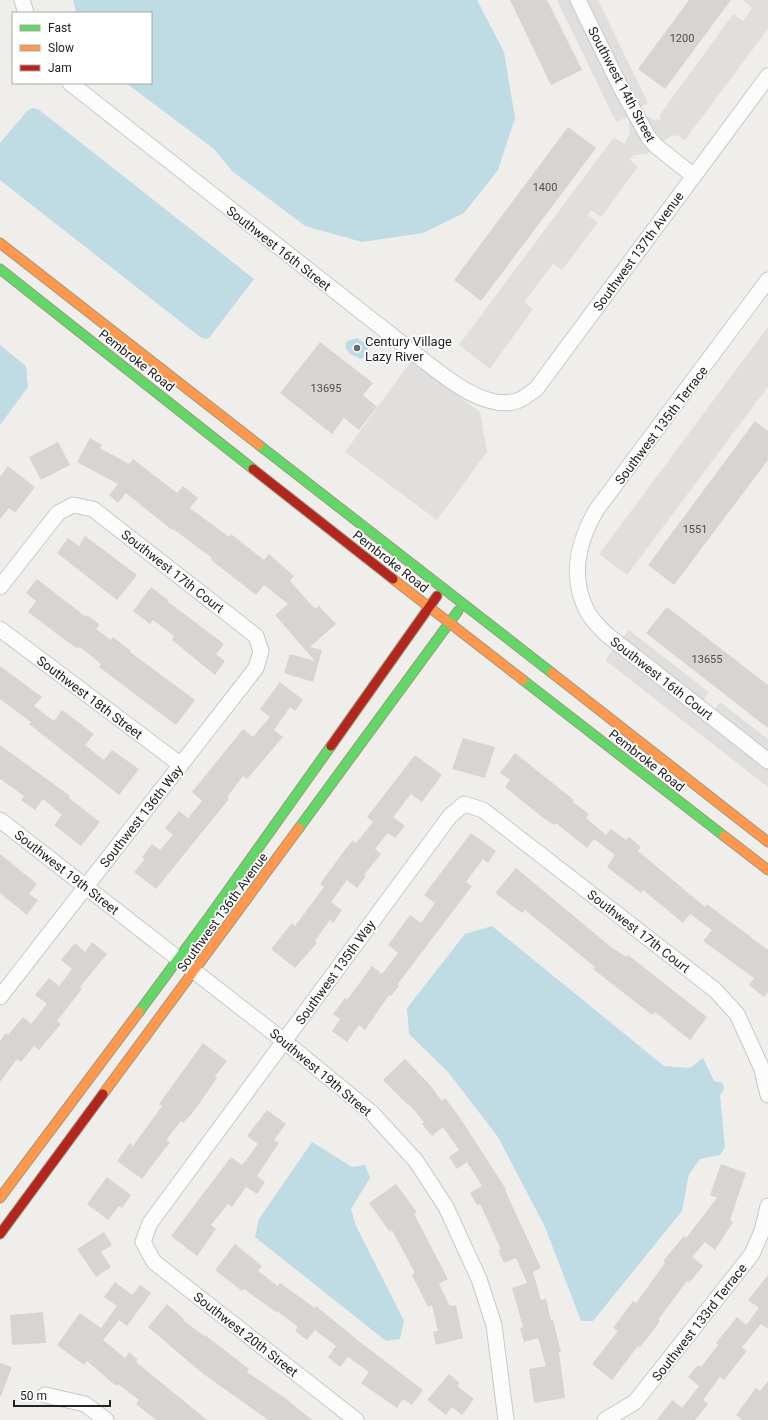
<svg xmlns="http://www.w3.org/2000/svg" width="768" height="1420" font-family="Roboto,sans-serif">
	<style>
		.parking { fill: #e0dfde }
		.water { fill: #bfdbe3 }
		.building { fill: #d7d4d2 }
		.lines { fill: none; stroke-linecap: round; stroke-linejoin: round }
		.street-casing { stroke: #c9c8c7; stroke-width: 17 }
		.fast-casing { stroke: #999a82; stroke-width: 11 }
		.slow-casing { stroke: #999a82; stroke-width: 11 }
		.jam-casing { stroke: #999a82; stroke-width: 11 }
		.street { stroke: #fdfcfc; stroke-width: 15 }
		.fast { stroke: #63d668; stroke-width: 9 }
		.slow { stroke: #ff974d; stroke-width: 9 }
		.jam { stroke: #b3261e; stroke-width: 9 }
		.poi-dot { fill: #6a6968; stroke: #fff; stroke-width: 1.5 }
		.labels { text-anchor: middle; stroke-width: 3.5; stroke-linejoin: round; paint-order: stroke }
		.number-label { font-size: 11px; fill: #4f4e4e }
		.street-label { font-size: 13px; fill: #222; stroke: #fff }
		.poi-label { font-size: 13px; fill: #222; stroke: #fff; text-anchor: start }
	</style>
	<rect width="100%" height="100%" fill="#f0eeeb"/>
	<path class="parking" d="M557,0H598L648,103L639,108L645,115L654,120L662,119L659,116L733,14L743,21L752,8L743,0H768V29L685,140L676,135L669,137L647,154L634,155L629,159L638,167L601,217L591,210L588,215L598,222L562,270L553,264L524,302L533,309L490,369L459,345L614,137L624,144L630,133L628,117L616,122Z
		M768,327V387L627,575L599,554Z
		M411,361L480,412L487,452L437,520L345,452Z
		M629,630L709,692L702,702L713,711L720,702L768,739V787L605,660Z"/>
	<path class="water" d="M73,0H477L504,52L515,118L498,170L464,213L423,233L362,242L305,226L232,171L214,149L126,83H151V13H76Z
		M32,108L38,109L254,279L209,338L206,339L200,337L0,180V143L27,111Z
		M357,338L366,344L368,349L366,355L361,359L350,354L345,347L347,341Z
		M0,345L26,366L28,387L0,425Z
		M492,926L664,1066L690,1068L703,1058L714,1081L723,1083L724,1090L720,1095L725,1147L720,1155L700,1159L689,1174L682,1211L593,1321H581L545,1227L498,1137L448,1072L409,1034L407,1008L465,934Z
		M312,1142L352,1167L365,1165L370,1178L351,1209L356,1226L404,1321L400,1339L386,1341L255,1237L259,1219Z"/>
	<path class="building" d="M510,0H547L582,70L551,85Z
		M689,0H731L665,89L638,69Z
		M568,127L596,148L481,301L454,280Z
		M320,342L373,383L363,395L377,407L359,430L344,418L332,434L280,393Z
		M755,421L768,431V460L674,585L648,565Z
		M90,438L102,445L100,448L129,464L133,459L177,493L183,486L198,498L190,508L229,537L231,534L264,560L269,554L294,576L290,581L315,609L319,606L336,624L310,647L322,650L313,682L284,673L290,654L315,661L275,615L288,604L264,585L256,595L211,560L212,558L173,529L172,530L126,493L118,503L109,495L118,484L77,462Z
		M58,442L70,465L41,480L29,457Z
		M8,466L35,487L15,513L9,508L0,519V477Z
		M85,536L137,575L117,600L57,553L68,538L79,546Z
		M37,579L86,617L87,615L98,623L99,626L96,629L111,640L113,637L131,651L130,652L195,700L176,725L99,667L101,664L80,647L78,649L65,640L28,612L36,601L26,593Z
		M151,587L168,600L167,601L224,644L216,654L225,661L215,675L172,640L174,636L153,620L150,624L133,611Z
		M667,607L768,685V728L646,633Z
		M0,666L42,697L34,706L54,721L62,710L94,734L85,745L104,760L112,750L139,769L119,795L29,724L31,722L0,699Z
		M280,682L303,700L295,711L290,707L274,730L283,737L247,779L243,776L227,797L229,799L156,889L134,872L145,859L142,857L152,844L160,850L173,835L165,828L179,811L188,818L202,801L192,792L243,729L253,737L270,717L260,709Z
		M463,738L495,747L485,778L452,769Z
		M0,745L70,796L69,798L100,822L81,846L54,825L62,815L43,799L35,810L21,800L24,796L0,779Z
		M515,753L574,800L573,802L589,814L586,818L606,835L611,829L626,840L629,837L641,847L638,851L705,907L707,904L768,950V992L764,997L749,985L754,978L703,941L712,930L690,914L683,923L643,890L641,893L607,867L615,855L594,839L587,848L556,823L554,825L542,817L505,787L510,780L500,773Z
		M415,755L442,775L422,802L411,794L393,817L405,826L395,838L388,833L375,849L381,854L364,875L366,876L357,888L347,880L331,902L342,910L333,923L330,920L315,941L317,943L295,968L271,949L292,923L295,926L324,887L320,884L344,851L353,840L356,843L373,822L367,817Z
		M471,833L496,851L488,863L483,859L466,882L472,886L397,985L399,986L391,996L389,995L365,1030L359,1025L347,1042L332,1031L340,1019L333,1014L345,998L347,1000L372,966L382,974L398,953L388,945L410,915L421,923L435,903L424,895Z
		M0,854L37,884L29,894L38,900L27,915L0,893Z
		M516,868L611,947L626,957L628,955L707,1017L690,1040L655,1012L652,1015L593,969L595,967L525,910L522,913L495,893Z
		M92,942L107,954L80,987L82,989L57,1021L61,1024L39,1050L34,1046L21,1062L17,1059L0,1082V1041L6,1033L8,1035L23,1017L31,1024L47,1004L35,995L49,978L59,986L72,969L61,960L75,943L85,952Z
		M203,1043L227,1061L215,1076L217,1078L194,1111L183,1123L181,1121L166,1140L170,1142L142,1179L117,1161L130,1143L133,1146L162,1106L159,1104Z
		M405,1059L429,1084L442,1101L445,1098L458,1115L506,1189L505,1190L541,1268L533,1272L541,1300L546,1299L551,1320H553L561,1352H559L565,1398L534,1403L529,1369L546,1366L538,1338L524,1342L520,1328L523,1327L512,1288L527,1283L516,1258L504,1263L498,1250L501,1249L480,1204L477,1205L470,1193L482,1186L467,1162L457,1169L449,1157L459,1150L443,1127L432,1136L422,1124L424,1122L409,1104L408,1105L383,1080Z
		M267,1110L286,1124L274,1140L279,1143L257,1176L265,1182L257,1194L246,1187L232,1207L228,1204L211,1225L216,1229L197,1256L171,1236L231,1157L242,1165L258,1144L247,1136Z
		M721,1164L746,1173L730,1220L733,1222L715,1250L705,1242L692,1257L703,1266L689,1283L687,1281L658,1320L660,1321L650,1335L640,1347L638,1346L612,1380L592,1364L618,1331L613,1328L633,1301L636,1303L665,1263L663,1261L684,1236L686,1238L717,1198L710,1195Z
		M107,1177L131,1195L122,1208L119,1206L108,1220L87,1204Z
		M396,1184L417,1212L414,1214L448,1279L439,1284L450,1306L456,1305L463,1338L436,1345L433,1332L438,1331L432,1305L428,1307L412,1275L415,1273L392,1230L390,1232L369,1203Z
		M104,1232L112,1245L101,1252L111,1267L96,1277L77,1249Z
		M235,1244L262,1266L258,1271L278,1286L280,1283L315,1308L316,1306L360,1342L423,1390L412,1405L403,1399L397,1408L361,1383L369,1372L348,1357L340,1367L328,1357L336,1346L315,1330L307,1340L295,1331L298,1327L277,1311L276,1312L244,1289L242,1291L215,1270Z
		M768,1275V1329L761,1324L742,1347L747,1351L724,1380L720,1377L703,1400L708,1404L695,1420H657L672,1400L682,1408L699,1386L688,1377L698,1365L701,1367L718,1345L716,1343L737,1317L746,1325L759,1308L748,1300Z
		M115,1282L132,1295L140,1285L151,1293L127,1326L119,1320L103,1340L125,1358L129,1352L138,1360L136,1362L207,1420H156L136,1404L139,1400L118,1384L116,1386L87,1361L84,1365L57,1345L80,1313L101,1328L117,1306L104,1297Z
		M167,1304L184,1319L183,1320L204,1336L205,1335L249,1369L247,1372L285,1398L312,1420H268L202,1373L148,1327Z
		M43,1312L46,1343L12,1345L10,1315Z
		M0,1363L12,1367L1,1396H0Z
		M449,1374L460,1383L457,1386L474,1399L462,1415L452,1407L446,1415L427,1400Z
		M768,1381V1420H742L736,1415L756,1388L760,1391Z"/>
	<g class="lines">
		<g class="street-casing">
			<path id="street" d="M22,0L26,13
				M578,0L620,86L649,138L656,146L694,176
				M70,83L423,360C446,378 486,411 517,401C523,399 530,393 536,389L768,76
				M768,280L597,509C578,541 569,578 588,613C593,621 600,628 606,634L768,761
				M0,587L58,513L73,505L93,509L256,636L261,651L256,668L0,997
				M0,629L181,765
				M0,820L284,1041L372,1113L416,1161L446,1207L479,1279L494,1325L506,1420
				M45,1395L85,1404L106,1420
				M356,1420L154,1262L143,1242L150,1223L450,816L464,804L483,810L715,990L737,1014L762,1069L768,1095
				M605,1420L635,1402L752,1254L762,1231L768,1206"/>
		</g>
		<g class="fast-casing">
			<path id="fast" d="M0,269L253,469
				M259,445L552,673
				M523,680L724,836
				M299,828L458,611
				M139,1012L209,917L331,746"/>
		</g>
		<g class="slow-casing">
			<path id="slow" d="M0,243L259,445
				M393,579L523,680
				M552,673L768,842
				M724,836L768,870
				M103,1094L299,828
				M0,1198L139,1012"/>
		</g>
		<g class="jam-casing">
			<path id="jam" d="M253,469L393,579
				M331,746L437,596
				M0,1234L103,1094"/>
		</g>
		<use href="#street" class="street"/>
		<use href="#fast" class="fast"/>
		<use href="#slow" class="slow"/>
		<use href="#jam" class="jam"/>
	</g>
	<circle class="poi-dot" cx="357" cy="348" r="4"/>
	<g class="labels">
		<g class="number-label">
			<text x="682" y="42">1200</text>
			<text x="545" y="191">1400</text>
			<text x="326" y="392">13695</text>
			<text x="695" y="533">1551</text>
			<text x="707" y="663">13655</text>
		</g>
		<g class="street-label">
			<text transform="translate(622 84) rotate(62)" y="5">Southwest 14th Street</text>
			<text transform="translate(279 248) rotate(38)" y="5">Southwest 16th Street</text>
			<text transform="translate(638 251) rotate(-54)" y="5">Southwest 137th Avenue</text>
			<text transform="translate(137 360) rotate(38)" y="5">Pembroke Road</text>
			<text transform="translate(661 425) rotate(-53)" y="5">Southwest 135th Terrace</text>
			<text transform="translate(391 561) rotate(38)" y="5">Pembroke Road</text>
			<text transform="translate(173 571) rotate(38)" y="5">Southwest 17th Court</text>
			<text transform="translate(662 678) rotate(38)" y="5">Southwest 16th Court</text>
			<text transform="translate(90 697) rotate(37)" y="5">Southwest 18th Street</text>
			<text transform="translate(647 760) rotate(38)" y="5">Pembroke Road</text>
			<text transform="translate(141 816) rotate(-52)" y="5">Southwest 136th Way</text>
			<text transform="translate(67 872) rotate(38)" y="5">Southwest 19th Street</text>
			<text transform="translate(222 912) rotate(-54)" y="5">Southwest 136th Avenue</text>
			<text transform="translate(639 931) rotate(38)" y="5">Southwest 17th Court</text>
			<text transform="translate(335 972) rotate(-54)" y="5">Southwest 135th Way</text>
			<text transform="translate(321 1072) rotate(40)" y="5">Southwest 19th Street</text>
			<text transform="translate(699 1322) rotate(-52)" y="5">Southwest 133rd Terrace</text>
			<text transform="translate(246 1334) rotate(38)" y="5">Southwest 20th Street</text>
		</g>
		<g class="poi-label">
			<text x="365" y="346">Century Village<tspan x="365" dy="15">Lazy River</tspan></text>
		</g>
	</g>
	<rect x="12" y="12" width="140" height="72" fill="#ffffff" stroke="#a7a7a7"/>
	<rect x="20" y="25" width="20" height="6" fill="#63d668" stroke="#a7a7a7"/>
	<text x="48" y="32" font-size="12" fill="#222222">Fast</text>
	<rect x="20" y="45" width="20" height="6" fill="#ff974d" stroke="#a7a7a7"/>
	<text x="48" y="52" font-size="12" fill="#222222">Slow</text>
	<rect x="20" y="65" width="20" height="6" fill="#b3261e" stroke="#a7a7a7"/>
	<text x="48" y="72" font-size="12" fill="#222222">Jam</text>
	<path d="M14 1400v6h96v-6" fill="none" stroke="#222222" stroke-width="2"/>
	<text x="20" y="1400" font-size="12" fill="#222222" stroke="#ffffff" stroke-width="3" paint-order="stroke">50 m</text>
</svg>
